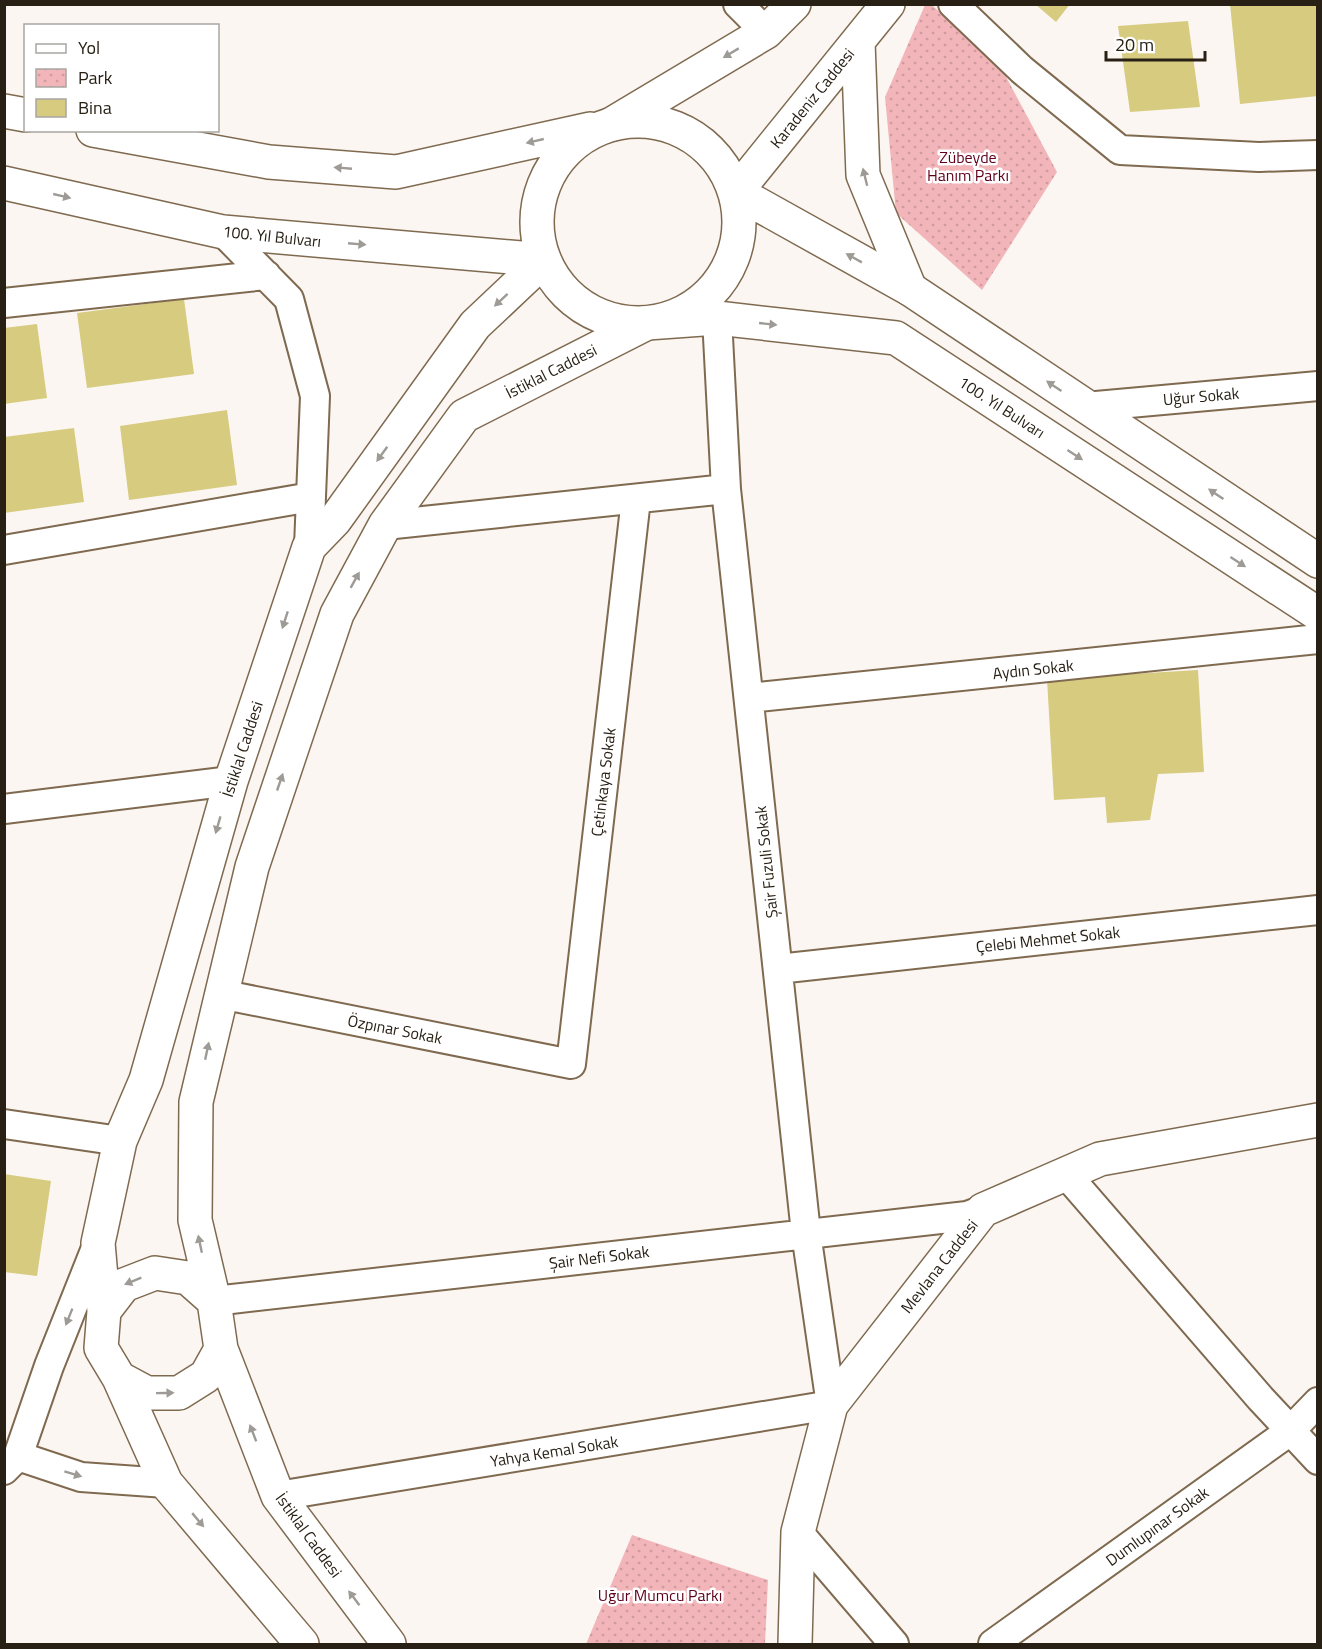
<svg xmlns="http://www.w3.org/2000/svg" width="1322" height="1649" font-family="'Titillium Web',sans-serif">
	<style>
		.park { fill: url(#park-dots) }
		.building { fill: #d7cb80 }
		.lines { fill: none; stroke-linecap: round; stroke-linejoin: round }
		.street-casing { stroke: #7f6a50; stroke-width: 32 }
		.secondary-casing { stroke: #7f6a50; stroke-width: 36 }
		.primary-casing { stroke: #7f6a50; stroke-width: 36 }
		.street { stroke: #fff; stroke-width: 28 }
		.secondary { stroke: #fff; stroke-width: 33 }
		.primary { stroke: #fff; stroke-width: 33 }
		.oneway { fill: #9e9b96 }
		.labels { text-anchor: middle; stroke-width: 5; stroke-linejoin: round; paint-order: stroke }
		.street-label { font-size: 16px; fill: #282015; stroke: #fff }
		.park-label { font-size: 16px; fill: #61001c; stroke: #fff }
	</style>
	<defs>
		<pattern id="park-dots" width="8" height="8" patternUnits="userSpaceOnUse" patternTransform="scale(1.5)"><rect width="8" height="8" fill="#f2b5b9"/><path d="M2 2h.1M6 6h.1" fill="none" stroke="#d09b9e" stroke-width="1.8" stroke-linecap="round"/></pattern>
	</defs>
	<rect width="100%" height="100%" fill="#fbf6f1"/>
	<path class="park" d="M925,5H932L1005,75L1057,172L982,290L896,213L885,97Z
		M632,1535L768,1580L765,1644H586Z"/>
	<path class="building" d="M1035,4H1070L1056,22Z
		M1230,4H1318V96L1240,104Z
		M1188,21L1200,107L1130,112L1118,26Z
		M184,299L194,374L87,388L77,313Z
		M37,324L47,398L4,404V328Z
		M227,410L237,485L129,500L120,426Z
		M74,428L84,502L4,513V437Z
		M1198,670L1204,772L1158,774L1150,820L1107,823L1105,797L1054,800L1047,679Z
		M4,1174L51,1181L37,1276L4,1272Z"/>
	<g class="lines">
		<g class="street-casing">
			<path id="street" d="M738,4L766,32
				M953,4L1022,70L1120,150L1259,157L1318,155
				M223,232L289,299L315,396L309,547
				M4,303L266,275
				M1085,407L1318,386
				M385,525L726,489
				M4,550L311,497
				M749,698L1318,639
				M4,809L231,781
				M778,969L1318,910
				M220,994L571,1064L636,499
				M4,1124L120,1141
				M1066,1174L1261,1399L1318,1460
				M214,1301L967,1216L983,1210
				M18,1456L81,1477L166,1483
				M4,1470L18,1456L49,1366L98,1243
				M278,1496L831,1405L806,1233L726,489L717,318
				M798,1532L894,1644
				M993,1644L1290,1431L1318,1402"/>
		</g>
		<g class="secondary-casing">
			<path id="secondary" d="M858,42L863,175L910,289
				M612,124L766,32L794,4
				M736,192L888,4
				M214,1301L195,1220L196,1102L252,867L337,614L385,525L464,416L647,323
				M104,1311L124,1285L155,1273L188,1278L214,1301L221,1349L206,1376L179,1393H147L119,1378L101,1348L104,1311L98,1243L120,1141L146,1080L231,781L309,547L335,520L475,325L544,260
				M221,1349L278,1496L389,1644
				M119,1378L166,1483L302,1644
				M795,1644L798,1532L831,1405L983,1210L1100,1159L1318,1120"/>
		</g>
		<g class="primary-casing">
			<path id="primary" d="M4,111L26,115
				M537 222a101 101 0 1 1 202 0a101 101 0 1 1-202 0Z
				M93,130L269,162L396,172L590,129
				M4,183L223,232L544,260
				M736,192L910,289L1318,561
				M647,323L717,318L896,338L1318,614"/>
		</g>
		<use href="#street" class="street"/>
		<use href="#secondary" class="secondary"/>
		<use href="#primary" class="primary"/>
	</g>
	<defs><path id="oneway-solid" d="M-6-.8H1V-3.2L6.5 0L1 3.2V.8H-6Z" transform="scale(1.5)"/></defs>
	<g class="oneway">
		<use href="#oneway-solid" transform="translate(731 53) rotate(149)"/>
		<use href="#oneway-solid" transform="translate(535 141) rotate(167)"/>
		<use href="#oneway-solid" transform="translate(343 168) rotate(-175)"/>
		<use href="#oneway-solid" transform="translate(865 177) rotate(-104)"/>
		<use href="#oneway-solid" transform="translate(62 196) rotate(13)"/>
		<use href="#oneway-solid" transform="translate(357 244) rotate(5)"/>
		<use href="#oneway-solid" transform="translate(854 258) rotate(-151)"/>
		<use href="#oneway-solid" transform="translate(501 300) rotate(137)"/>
		<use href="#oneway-solid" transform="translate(768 324) rotate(6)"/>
		<use href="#oneway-solid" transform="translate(1054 386) rotate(-146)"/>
		<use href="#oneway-solid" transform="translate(382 454) rotate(126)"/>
		<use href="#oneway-solid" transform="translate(1075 455) rotate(33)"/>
		<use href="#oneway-solid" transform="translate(1216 494) rotate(-146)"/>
		<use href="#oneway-solid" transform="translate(1238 562) rotate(33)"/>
		<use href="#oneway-solid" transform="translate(355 580) rotate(-61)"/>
		<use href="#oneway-solid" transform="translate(285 620) rotate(108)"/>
		<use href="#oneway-solid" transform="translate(280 782) rotate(-71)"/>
		<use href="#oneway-solid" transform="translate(218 825) rotate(106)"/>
		<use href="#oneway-solid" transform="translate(207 1051) rotate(-78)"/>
		<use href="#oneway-solid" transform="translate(200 1244) rotate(-102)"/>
		<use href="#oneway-solid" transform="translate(133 1281) rotate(158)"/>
		<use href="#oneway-solid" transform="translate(69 1317) rotate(112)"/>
		<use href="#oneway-solid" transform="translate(165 1393) rotate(-1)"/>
		<use href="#oneway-solid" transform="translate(253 1433) rotate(-111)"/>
		<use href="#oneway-solid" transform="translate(73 1474) rotate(17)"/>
		<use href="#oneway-solid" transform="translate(198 1520) rotate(50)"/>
		<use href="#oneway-solid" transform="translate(354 1598) rotate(-127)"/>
	</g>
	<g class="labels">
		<g class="street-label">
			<text transform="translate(812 98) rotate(-51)" y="6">Karadeniz Caddesi</text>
			<text transform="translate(272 236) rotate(6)" y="6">100. Yıl Bulvarı</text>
			<text transform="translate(551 371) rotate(-27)" y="6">İstiklal Caddesi</text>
			<text transform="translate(1201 396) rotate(-5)" y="6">Uğur Sokak</text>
			<text transform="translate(1002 407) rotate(33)" y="6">100. Yıl Bulvarı</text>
			<text transform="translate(1033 669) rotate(-6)" y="6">Aydın Sokak</text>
			<text transform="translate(242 749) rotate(-72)" y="6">İstiklal Caddesi</text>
			<text transform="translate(603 782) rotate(-83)" y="6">Çetinkaya Sokak</text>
			<text transform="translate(766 862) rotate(-96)" y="6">Şair Fuzuli Sokak</text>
			<text transform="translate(1048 939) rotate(-6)" y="6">Çelebi Mehmet Sokak</text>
			<text transform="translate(395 1029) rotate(11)" y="6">Özpınar Sokak</text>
			<text transform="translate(599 1257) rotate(-7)" y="6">Şair Nefi Sokak</text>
			<text transform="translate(939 1266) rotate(-52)" y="6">Mevlana Caddesi</text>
			<text transform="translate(554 1451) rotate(-9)" y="6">Yahya Kemal Sokak</text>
			<text transform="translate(1157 1526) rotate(-36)" y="6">Dumlupınar Sokak</text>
			<text transform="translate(309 1535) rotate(54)" y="6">İstiklal Caddesi</text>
		</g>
		<g class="park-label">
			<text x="968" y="163">Zübeyde<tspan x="968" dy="18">Hanım Parkı</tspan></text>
			<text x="660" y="1601">Uğur Mumcu Parkı</text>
		</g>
	</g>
	<rect width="1322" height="1649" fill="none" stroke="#282015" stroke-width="12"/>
	<rect x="24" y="24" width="195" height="108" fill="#ffffff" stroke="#a9a6a1" stroke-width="1.5"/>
	<rect x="36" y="44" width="30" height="9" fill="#ffffff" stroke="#a9a6a1" stroke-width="1.5"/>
	<text x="78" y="54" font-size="18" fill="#282015">Yol</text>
	<rect x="36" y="69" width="30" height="18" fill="url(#park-dots)" stroke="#a9a6a1" stroke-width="1.5"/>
	<text x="78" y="84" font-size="18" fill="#282015">Park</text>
	<rect x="36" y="99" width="30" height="18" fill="#d7cb80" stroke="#a9a6a1" stroke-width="1.5"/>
	<text x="78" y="114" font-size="18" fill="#282015">Bina</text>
	<path d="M1106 51v9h99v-9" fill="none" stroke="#282015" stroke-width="3"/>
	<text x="1115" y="51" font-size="18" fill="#282015" stroke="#ffffff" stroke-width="4.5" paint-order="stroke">20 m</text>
</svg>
